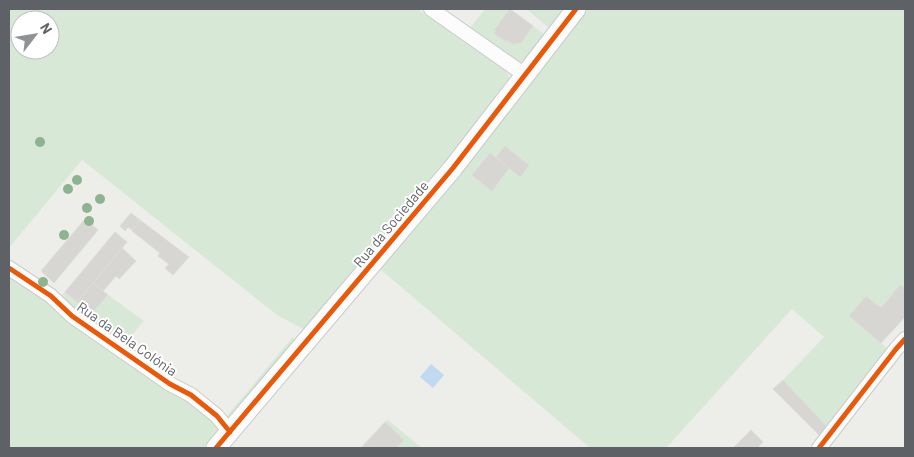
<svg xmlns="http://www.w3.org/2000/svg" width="914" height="457" font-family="Barlow,sans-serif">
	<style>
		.green { fill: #d8e8d7; fill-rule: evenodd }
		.water { fill: #c2d9f2 }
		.building { fill: #d7d6d3; stroke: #dcdcd8 }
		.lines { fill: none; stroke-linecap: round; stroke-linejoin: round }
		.street-casing { stroke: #cacbca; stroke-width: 16 }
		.secondary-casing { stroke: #c8c9c9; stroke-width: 21 }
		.street { stroke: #fcfcfc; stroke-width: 14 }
		.secondary { stroke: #fcfcfc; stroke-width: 19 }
		.cycleway-casing { stroke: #fff; stroke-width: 8 }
		.cycleway { stroke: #e8590c; stroke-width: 5 }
		.tree { fill: #8eb391 }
		.labels { text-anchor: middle; stroke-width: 4; stroke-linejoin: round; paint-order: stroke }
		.street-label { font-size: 14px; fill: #5e6165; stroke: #fff }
	</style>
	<rect width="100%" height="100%" fill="#edede9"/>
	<path class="green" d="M9,9H417L506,71L509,77V84L443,167L307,331L277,315L82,160L9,248ZM20,20H50V50H20Z
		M485,9H510L494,30L496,31L495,33L505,42L507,40L513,44L521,43L533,26L545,35L525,60L518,62L470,28Z
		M527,9H566L550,29Z
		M588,9H905V289L900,285L881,308L866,296L849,316L888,349L830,430L783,380L824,337L792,309L666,448H590L380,269L454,177L490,134ZM505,146L529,165L520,176L509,168L492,190L473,175L490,153L496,157Z
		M9,277L214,419C223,434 218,436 207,448H9Z
		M65,292L91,314L108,295L144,321L124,344L64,301L62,295Z
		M293,337L295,340L296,344L230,420L226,417Z
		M388,420L422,448H398L397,447L404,440L385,422Z"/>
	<path class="water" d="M431,364L444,375L433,388L420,377Z"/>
	<path class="building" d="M510,9L533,26L521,43L513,44L507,40L506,42L494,33L496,31L494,30Z
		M505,146L529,165L520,177L496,157Z
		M490,153L509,168L492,191L472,175Z
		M131,213L140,220L132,230L128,227L125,231L120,226Z
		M85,219L98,230L54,283L41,271Z
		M140,220L189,257L173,275L165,268L169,264L158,256L160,253L132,231Z
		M115,232L127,242L77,302L65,292Z
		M122,248L136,261L119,279L116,276L103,291L93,283Z
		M93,283L108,295L91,314L77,302Z
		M900,285L905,289V317L881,343L849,316L866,296L881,308Z
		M783,380L830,430L822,438L773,389Z
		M385,422L404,440L396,448H361Z
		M751,430L763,442L757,448H733Z"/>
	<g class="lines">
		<g class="street-casing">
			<path id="street" d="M431,9L525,75
				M9,268L51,296L72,316L170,384L191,395L217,416L230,432
				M819,448L896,349L905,339"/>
		</g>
		<g class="secondary-casing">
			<path id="secondary" d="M216,448L453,168L576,9"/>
		</g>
		<use href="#street" class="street"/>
		<use href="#secondary" class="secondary"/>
		<g class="cycleway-casing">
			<path id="cycleway" d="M9,268L51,296L72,316L170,384L191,395L217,416L230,432
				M216,448L453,168L576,9
				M819,448L896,349L905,339"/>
		</g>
		<use href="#cycleway" class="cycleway"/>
	</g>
	<g class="tree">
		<circle cx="40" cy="142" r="5"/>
		<circle cx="77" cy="180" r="5"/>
		<circle cx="68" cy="189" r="5"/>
		<circle cx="100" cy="199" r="5"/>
		<circle cx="87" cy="208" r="5"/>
		<circle cx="89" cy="221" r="5"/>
		<circle cx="64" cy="235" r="5"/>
		<circle cx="43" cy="282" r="5"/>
	</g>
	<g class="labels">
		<g class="street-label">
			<text transform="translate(391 224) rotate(-50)" y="5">Rua da Sociedade</text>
			<text transform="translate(127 339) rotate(35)" y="5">Rua da Bela Colónia</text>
		</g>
	</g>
	<rect width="914" height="457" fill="none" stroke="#5e6165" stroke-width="20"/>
	<g transform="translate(35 35) rotate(59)"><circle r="24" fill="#ffffff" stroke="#bfc0c1"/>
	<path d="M0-4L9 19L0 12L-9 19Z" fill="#909293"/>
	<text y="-8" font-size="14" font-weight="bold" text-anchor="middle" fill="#5e6165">N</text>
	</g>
</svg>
